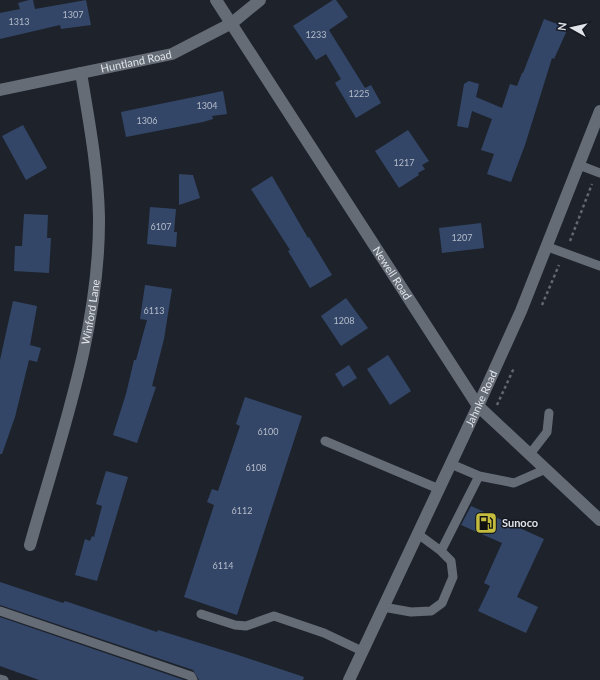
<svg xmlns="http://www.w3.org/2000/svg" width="600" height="680" font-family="Lato,sans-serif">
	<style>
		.building { fill: #334668 }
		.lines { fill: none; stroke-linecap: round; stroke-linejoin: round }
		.path { stroke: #63676e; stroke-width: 2.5; stroke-dasharray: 3 3; stroke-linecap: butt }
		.lane { stroke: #666c76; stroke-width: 9 }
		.street { stroke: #666c76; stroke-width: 12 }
		.secondary { stroke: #666c76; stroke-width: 12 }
		.labels { text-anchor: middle; stroke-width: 3; stroke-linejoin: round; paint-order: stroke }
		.number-label { font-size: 9px; fill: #b5bcc9 }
		.street-label { font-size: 11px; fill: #e0e4e9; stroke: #151921 }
		.poi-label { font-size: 11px; font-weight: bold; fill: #e0e4e9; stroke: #151921; text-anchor: start }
	</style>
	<rect width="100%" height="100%" fill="#1e232b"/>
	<path class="building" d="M29,0H33L35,9L86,0L91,25L61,29L60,25L0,39V13L20,9L18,3Z
		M333,0H336L348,17L329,30L365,88L371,85L381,103L356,118L335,83L341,79L326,54L316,60L293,26Z
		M544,19L568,28L554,59L552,58L525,145L511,182L487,174L494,154L481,150L492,119L472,111L468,128L457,126L464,84L469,81L479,84L476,97L502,108L510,84L517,86L522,73H523Z
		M223,91L227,114L212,116L213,119L203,122L126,137L121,112Z
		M23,125L47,168L26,180L2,136Z
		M408,130L429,161L422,165L425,169L418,173L419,175L399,188L375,151Z
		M179,174L193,175L200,198L179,205Z
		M272,176L308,238L309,237L332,275L310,288L288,251L290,250L251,189Z
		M150,207L176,209L174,232H177L176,247L147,244Z
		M24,214L48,215L47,238H51L49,273L14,271L15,246H22Z
		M481,223L484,248L442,253L439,228Z
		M145,285L172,289L164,339L152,386L156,387L137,443L113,435L126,394L134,360H136L147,320L140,319Z
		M346,298L368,328L341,346L321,316Z
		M13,301L37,306L30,345L41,348L37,362L29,360L15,417L2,454H0V360Z
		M388,355L411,391L390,405L367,369Z
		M349,365L357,378L343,387L335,374Z
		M245,397L302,416L237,615L184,597L214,505L207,502L212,489L218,491L240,426L236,424Z
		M106,471L128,477L97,581L75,575L85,539L90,541L92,536L94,537L102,506L96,504Z
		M471,506L544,539L517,597L538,607L526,633L478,611L490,586L484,583L502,543L461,525Z
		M0,582L63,603L65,601L157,632L158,630L235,654L304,677L303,680H199L193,670L0,605Z
		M0,617L184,680H39L0,666Z"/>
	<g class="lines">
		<path class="path" d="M570,241L592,184
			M542,305L559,265
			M497,405L514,368"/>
		<path class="lane" d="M579,165L600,173
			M548,247L600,266
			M325,441L439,489
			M530,454L547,432L549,413
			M479,476L514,483L546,469
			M441,551L479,476L451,464
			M383,607L411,612L431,611L442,603L453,577L451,561L441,551L418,534
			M0,611L191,676L193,680
			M201,614L235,625L246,626L274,616L324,633L362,651
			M0,679L4,680"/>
		<g class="street">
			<path id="s1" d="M216,0L478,406L600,520"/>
			<path id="s2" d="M0,90L172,54L232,23L260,0"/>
			<path id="s3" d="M30,545C60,438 100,330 99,217C98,169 89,121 81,73"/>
		</g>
		<path class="secondary" id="s4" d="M349,680L478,406L521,311L600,111"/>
	</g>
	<defs>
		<g id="fuel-square" transform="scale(1.15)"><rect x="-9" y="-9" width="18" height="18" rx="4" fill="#c4bc3e" stroke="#151921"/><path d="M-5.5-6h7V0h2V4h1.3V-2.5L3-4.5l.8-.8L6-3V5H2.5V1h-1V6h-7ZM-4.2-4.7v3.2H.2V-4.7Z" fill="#111"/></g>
	</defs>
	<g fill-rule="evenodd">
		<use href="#fuel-square" x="486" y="523"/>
	</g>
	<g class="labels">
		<g class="number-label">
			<text x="73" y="18">1307</text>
			<text x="19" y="25">1313</text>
			<text x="316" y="38">1233</text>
			<text x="359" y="97">1225</text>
			<text x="207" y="109">1304</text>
			<text x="147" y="124">1306</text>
			<text x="404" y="166">1217</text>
			<text x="161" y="230">6107</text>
			<text x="462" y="241">1207</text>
			<text x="154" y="314">6113</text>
			<text x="344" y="324">1208</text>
			<text x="268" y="435">6100</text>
			<text x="256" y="471">6108</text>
			<text x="242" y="514">6112</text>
			<text x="223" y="569">6114</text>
		</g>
		<g class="street-label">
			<text dy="4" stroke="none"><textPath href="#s2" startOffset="139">Huntland Road</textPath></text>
			<text dy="4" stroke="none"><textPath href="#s1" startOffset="325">Newell Road</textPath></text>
			<text dy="4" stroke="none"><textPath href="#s3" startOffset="241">Winford Lane</textPath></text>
			<text dy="4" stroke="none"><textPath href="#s4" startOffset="311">Jahnke Road</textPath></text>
		</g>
		<g class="poi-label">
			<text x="502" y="527">Sunoco</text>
		</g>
	</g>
	<g transform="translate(572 28) rotate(278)" stroke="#151921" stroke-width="3" paint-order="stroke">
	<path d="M0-3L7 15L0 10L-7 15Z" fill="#e0e4e9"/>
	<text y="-6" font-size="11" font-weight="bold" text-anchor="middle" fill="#e0e4e9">N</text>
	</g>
</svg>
